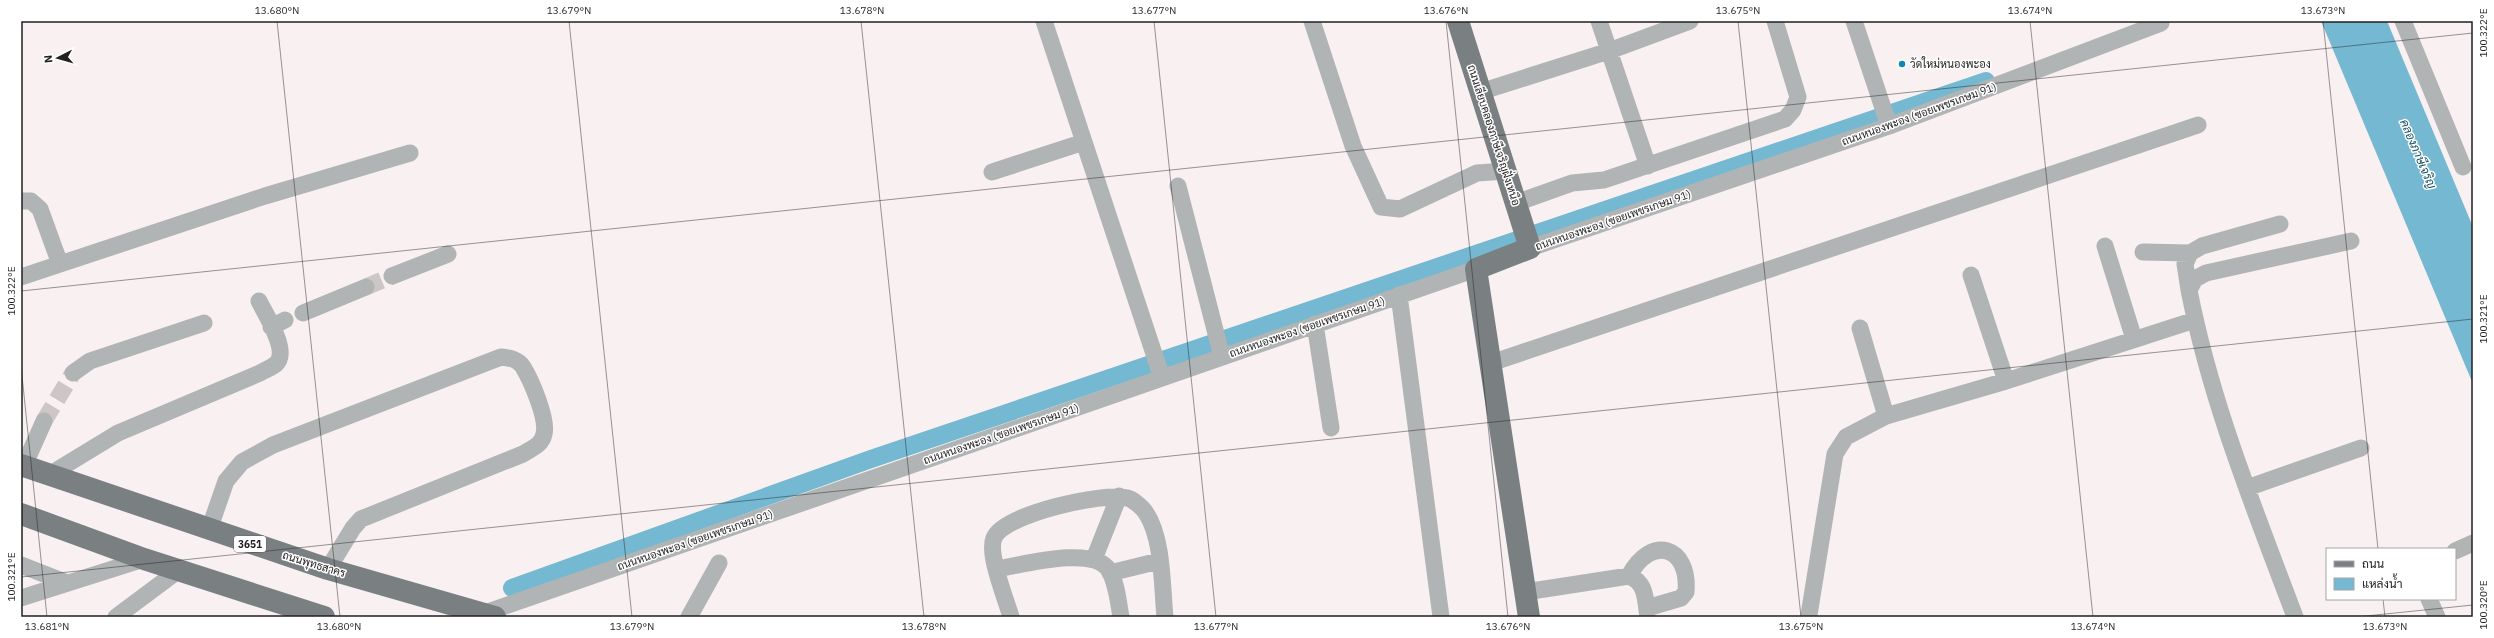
<svg xmlns="http://www.w3.org/2000/svg" width="2494" height="638" font-family="'IBM Plex Sans',Sarabun,sans-serif">
	<style>
		.water { fill: #75b8d1 }
		.lines { fill: none; stroke-linecap: round; stroke-linejoin: round }
		.canal { stroke: #75b8d1; stroke-width: 18 }
		.minor-tunnel { stroke: #cdc6c7; stroke-width: 17; stroke-dasharray: 17 8; stroke-linecap: butt }
		.minor { stroke: #b1b4b5; stroke-width: 17 }
		.major { stroke: #7a8082; stroke-width: 22 }
		.ticks { fill: none; stroke: #221f1f; stroke-width: 1; stroke-opacity: 0.45 }
		.poi-dot { fill: #0f8aac; stroke: #fff; stroke-width: 1.5 }
		.labels { text-anchor: middle; stroke-width: 3; stroke-linejoin: round; paint-order: stroke }
		.shield { fill: #fff; stroke: #646262; stroke-width: 1 }
		.shield-label { font-size: 10px; font-weight: bold; fill: #221f1f }
		.poi-label { font-size: 11px; fill: #221f1f; stroke: #fff; text-anchor: start }
		.street-label { font-size: 11px; fill: #221f1f; stroke: #fff }
		.water-label { font-size: 12px; font-style: italic; fill: #174f62; stroke: #fff }
		.neatline { fill: none; stroke: #221f1f; stroke-width: 1.5 }
		.ticks-label { font-size: 10px; text-anchor: middle; fill: #221f1f }
	</style>
	<rect width="100%" height="100%" fill="#f8f0f1"/>
	<path class="water" d="M2321,21H2387L2473,227V384Z"/>
	<g class="lines">
		<path class="canal" d="M512,588L871,459L1986,81"/>
		<path class="minor-tunnel" d="M366,287L392,276
			M44,421L73,373"/>
		<path class="minor" d="M1044,21L1162,378
			M1312,21L1353,146L1381,207L1400,209L1477,173L1506,171
			M1599,21L1648,166
			M1854,21L1889,126
			M2403,21L2463,167
			M1480,92L1609,51L1690,21
			M992,172L1084,142
			M1178,186L1222,357
			M21,201H31L40,209L60,264
			M1516,203L1572,183L1604,180L1785,119L1793,110L1798,97L1775,21
			M2105,246L2134,339
			M1530,248L1889,126L2161,23
			M2143,252L2190,253
			M1971,275L2006,381
			M392,276L448,254
			M21,277L265,196L410,153
			M2189,290L2185,264L2190,253L2202,246L2280,224
			M1399,295L1441,617
			M303,313L366,287
			M1315,324L1331,428
			M271,327L285,320
			M1860,328L1886,416
			M1491,363L2198,125
			M73,373L90,361L204,323
			M24,466L44,421
			M49,475L118,433L260,373C265,370 271,368 276,364C290,351 265,314 259,301
			M2247,488L2361,448
			M209,530L226,481L242,462L273,445L501,357C510,358 518,359 523,367C531,380 548,419 544,434C542,445 532,448 523,454L361,519L353,528L328,569
			M2455,551L2473,543
			M1094,559L1119,496
			M21,565L67,583
			M997,569C1022,565 1093,545 1109,570C1117,584 1118,601 1121,617
			M1110,573L1159,561
			M1629,576C1651,534 1690,546 1686,592L1681,598L1647,608
			M1525,592L1629,576C1647,583 1645,600 1648,617
			M21,598L144,559
			M2429,599L2437,617
			M482,614L1476,269
			M1809,615L1835,454L1846,437L1886,416L2006,381L2195,320
			M116,617L179,570
			M689,617L719,563
			M1011,617C1006,599 987,554 994,538C1004,514 1103,492 1127,498C1133,499 1143,508 1146,513C1163,538 1162,587 1165,617
			M2295,617C2255,510 2211,403 2189,290L2195,279L2206,273L2351,241"/>
		<path class="major" d="M1458,21L1530,248L1476,269L1529,617
			M21,465L328,569L495,617
			M21,514L144,559L324,617"/>
	</g>
	<path class="ticks" d="M277,21L340,617M569,21L632,617M861,21L924,617M1154,21L1216,617M1446,21L1508,617M1738,21L1801,617M2030,21L2093,617M2323,21L2378,549M21,291L2473,33M21,366L47,617M21,577L2473,319M2383,599L2385,617M2356,617L2473,605"/>
	<circle class="poi-dot" cx="1902" cy="64" r="4"/>
	<g class="labels">
		<rect class="shield" x="234" y="536" width="32" height="16" rx="3"/>
		<g class="shield-label">
			<text x="250" y="548">3651</text>
		</g>
		<g class="poi-label">
			<text x="1910" y="68">วัดใหม่หนองพะอง</text>
		</g>
		<g class="street-label">
			<text transform="translate(1919 114) rotate(-20)" y="4">ถนนหนองพะอง (ซอยเพชรเกษม 91)</text>
			<text transform="translate(1494 135) rotate(72)" y="4">ถนนเลียบคลองภาษีเจริญฝั่งเหนือ</text>
			<text transform="translate(1613 220) rotate(-19)" y="4">ถนนหนองพะอง (ซอยเพชรเกษม 91)</text>
			<text transform="translate(1307 327) rotate(-19)" y="4">ถนนหนองพะอง (ซอยเพชรเกษม 91)</text>
			<text transform="translate(1001 434) rotate(-19)" y="4">ถนนหนองพะอง (ซอยเพชรเกษม 91)</text>
			<text transform="translate(695 540) rotate(-19)" y="4">ถนนหนองพะอง (ซอยเพชรเกษม 91)</text>
			<text transform="translate(314 564) rotate(17)" y="4">ถนนพุทธสาคร</text>
		</g>
		<g class="water-label">
			<text transform="translate(2418 154) rotate(67)" y="4">คลองภาษีเจริญ</text>
		</g>
	</g>
	<rect width="2494" height="638" fill="none" stroke="#ffffff" stroke-width="44"/>
	<rect x="2326" y="548" width="130" height="52" fill="#ffffff" stroke="#a7a5a5"/>
	<rect x="2334" y="561" width="20" height="6" fill="#7a8082" stroke="#a7a5a5"/>
	<text x="2362" y="568" font-size="12" fill="#221f1f">ถนน</text>
	<rect x="2334" y="578" width="20" height="12" fill="#75b8d1" stroke="#a7a5a5"/>
	<text x="2362" y="588" font-size="12" fill="#221f1f">แหล่งน้ำ</text>
	<g transform="translate(58 58) rotate(264)" stroke="#ffffff" stroke-width="3" paint-order="stroke">
	<path d="M0-3L7 15L0 10L-7 15Z" fill="#221f1f"/>
	<text y="-6" font-size="11" font-weight="bold" text-anchor="middle" fill="#221f1f">N</text>
	</g>
	<rect x="22" y="22" width="2450" height="594" class="neatline"/>
	<g class="ticks-label">
		<text x="277" y="14">13.680°N</text>
		<text x="569" y="14">13.679°N</text>
		<text x="862" y="14">13.678°N</text>
		<text x="1154" y="14">13.677°N</text>
		<text x="1446" y="14">13.676°N</text>
		<text x="1738" y="14">13.675°N</text>
		<text x="2030" y="14">13.674°N</text>
		<text x="2323" y="14">13.673°N</text>
		<text transform="translate(2483 33) rotate(-90)" y="4">100.322°E</text>
		<text transform="translate(11 291) rotate(-90)" y="4">100.322°E</text>
		<text transform="translate(2483 319) rotate(-90)" y="4">100.321°E</text>
		<text transform="translate(11 577) rotate(-90)" y="4">100.321°E</text>
		<text transform="translate(2483 605) rotate(-90)" y="4">100.320°E</text>
		<text x="47" y="630">13.681°N</text>
		<text x="339" y="630">13.680°N</text>
		<text x="632" y="630">13.679°N</text>
		<text x="924" y="630">13.678°N</text>
		<text x="1216" y="630">13.677°N</text>
		<text x="1508" y="630">13.676°N</text>
		<text x="1801" y="630">13.675°N</text>
		<text x="2093" y="630">13.674°N</text>
		<text x="2385" y="630">13.673°N</text>
	</g>
</svg>
